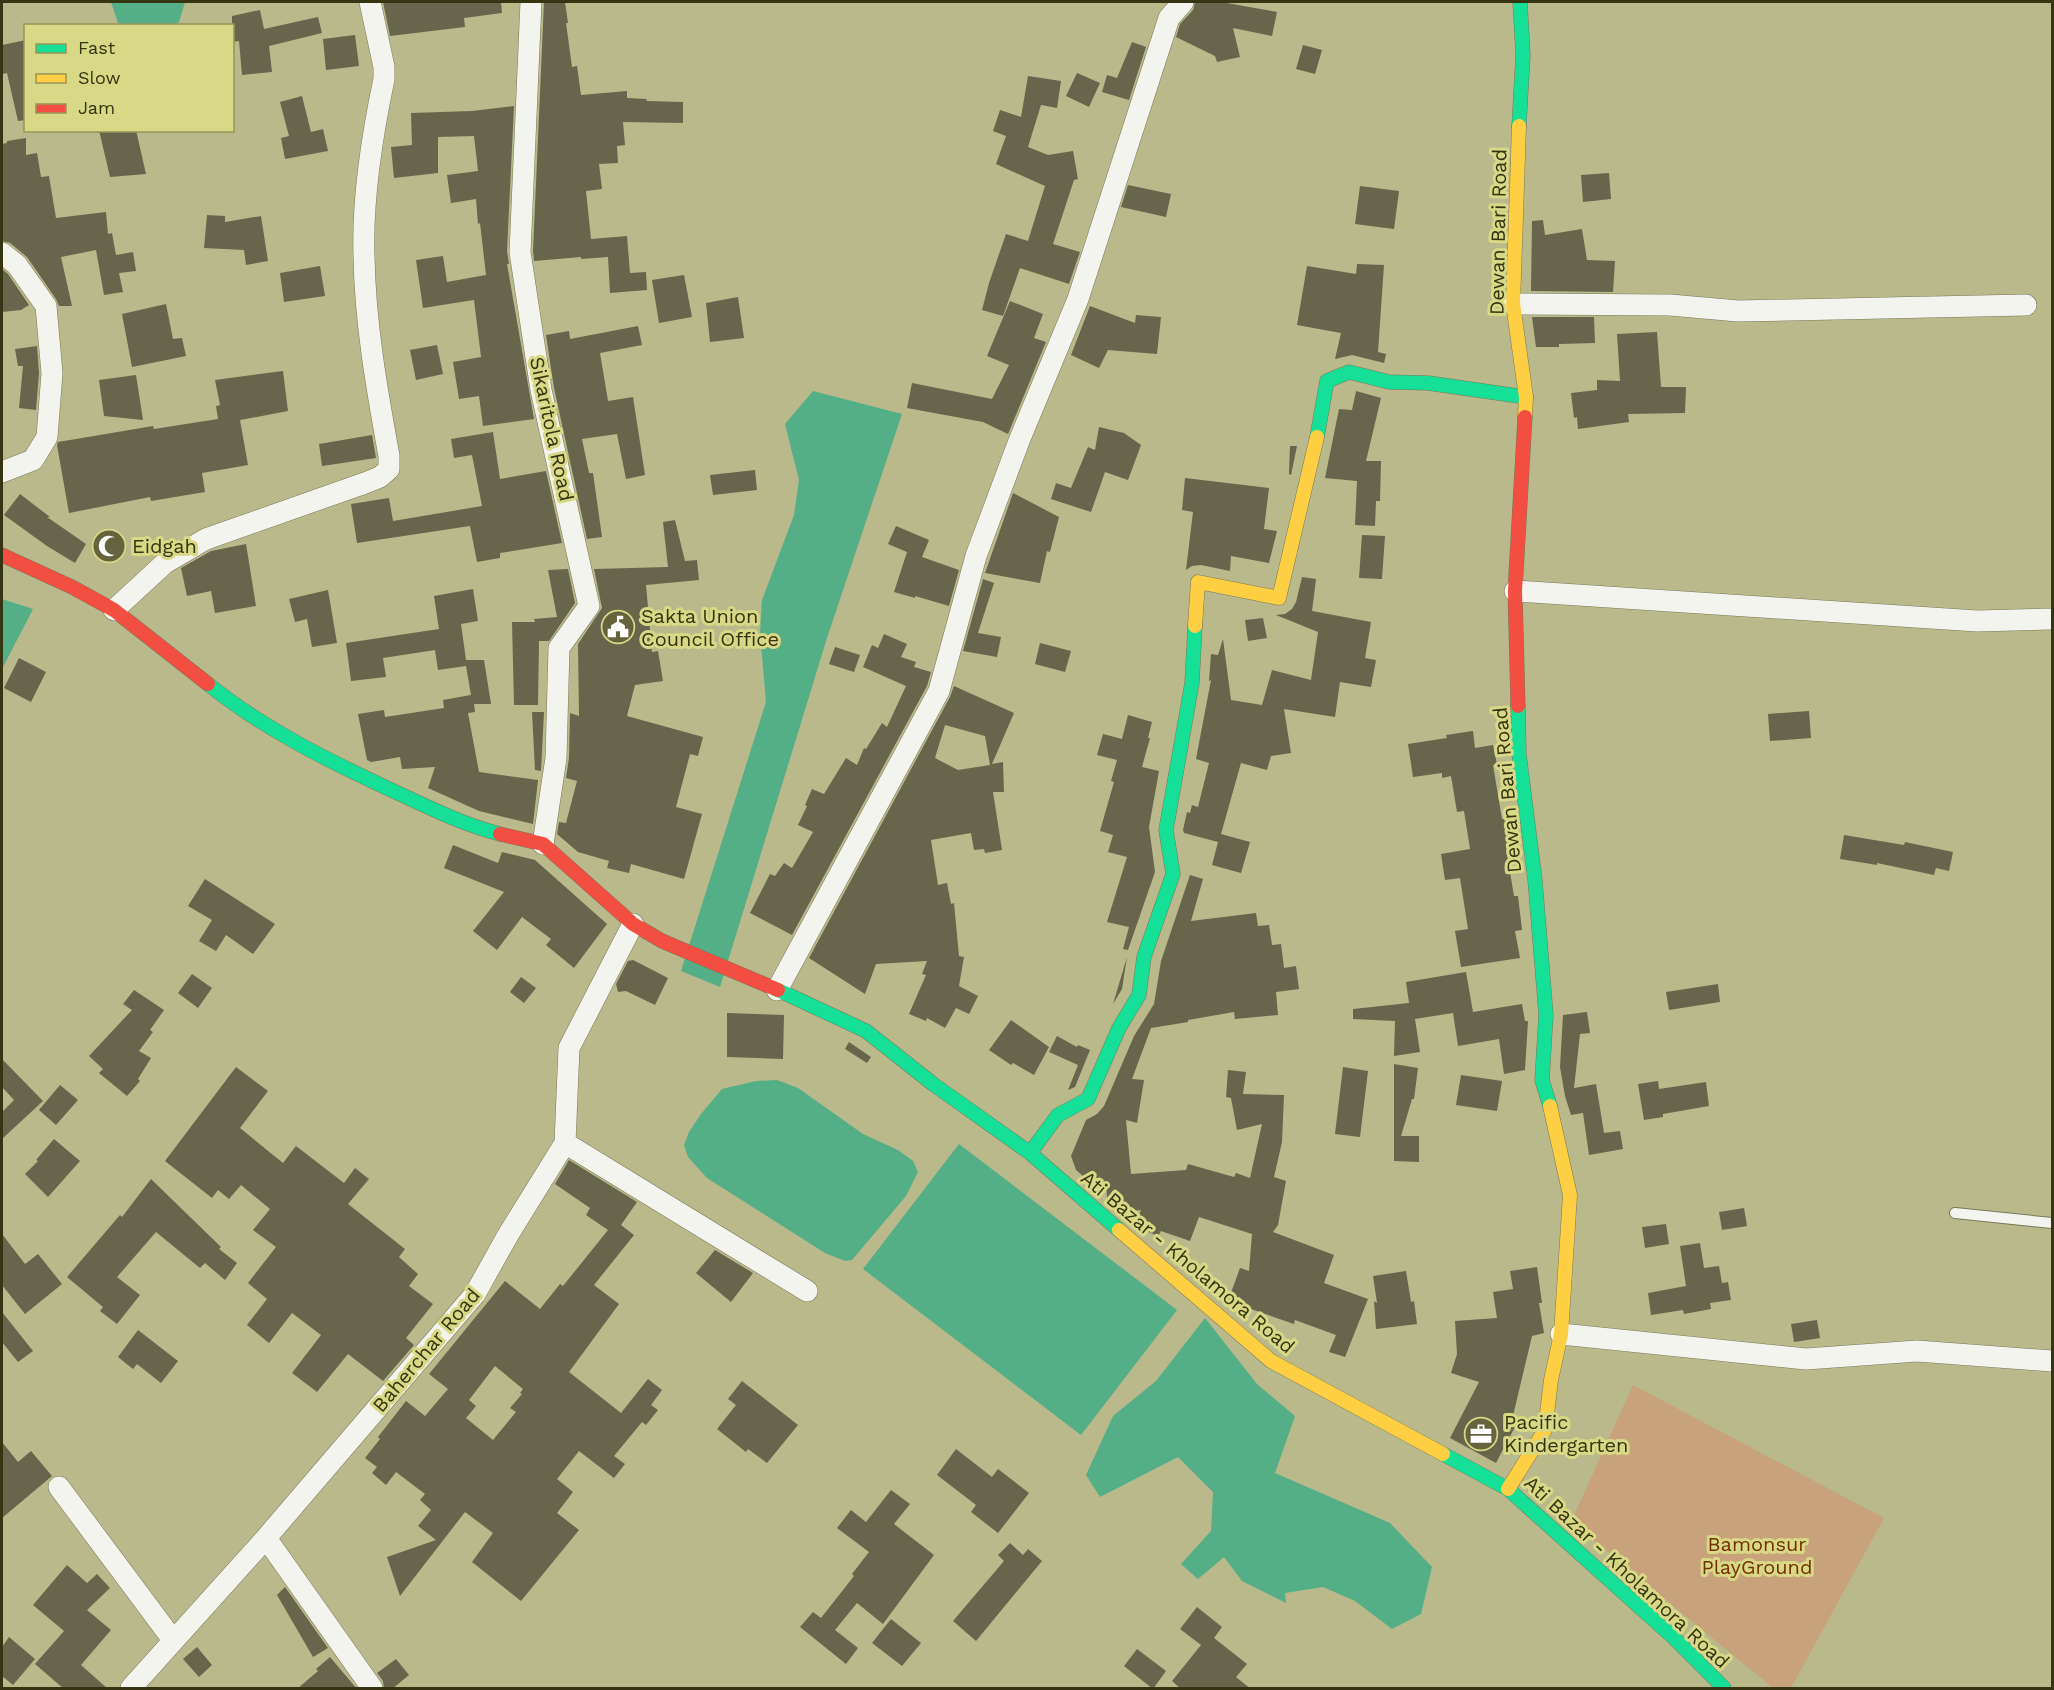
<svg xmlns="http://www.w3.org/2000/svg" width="2054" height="1690" font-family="'Work Sans',sans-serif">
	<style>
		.green { fill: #c8a27a }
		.water { fill: #54ae86 }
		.building { fill: #67654c; fill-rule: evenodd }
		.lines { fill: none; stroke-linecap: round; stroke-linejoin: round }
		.lane-casing { stroke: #797959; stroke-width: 12 }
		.street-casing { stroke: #797959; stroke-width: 22 }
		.fast-casing { stroke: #797959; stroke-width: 15 }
		.slow-casing { stroke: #797959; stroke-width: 15 }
		.jam-casing { stroke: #797959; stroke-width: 15 }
		.lane { stroke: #f4f4ee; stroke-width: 10 }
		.street { stroke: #f4f4ee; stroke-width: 21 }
		.fast { stroke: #16e098; stroke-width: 14 }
		.slow { stroke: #ffcf43; stroke-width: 14 }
		.jam { stroke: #f24e42; stroke-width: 14 }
		.labels { text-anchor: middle; stroke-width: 6; stroke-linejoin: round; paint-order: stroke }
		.street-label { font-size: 20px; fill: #363513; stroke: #d8d886 }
		.poi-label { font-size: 20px; fill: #363513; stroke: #d8d886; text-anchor: start }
		.park-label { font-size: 20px; fill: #733000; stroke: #d8d886 }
	</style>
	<rect width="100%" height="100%" fill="#b9b98c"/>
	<path class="green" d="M1633,1385L1884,1518L1791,1688H1773L1571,1522Z"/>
	<path class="water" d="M111,2H185L179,22L173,26L123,25L118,23Z
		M813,391L902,414L827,638L720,987L681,971L766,702L760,633L762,600L794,515L799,480L785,424Z
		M2,599L33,609L2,669Z
		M777,1080L798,1088L863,1134L898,1150L913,1161L918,1172L906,1196L852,1260L845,1261L825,1253L707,1178L688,1157L684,1145L689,1132L701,1114L722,1089L756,1081Z
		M959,1144L1177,1310L1081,1435L863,1269Z
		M1205,1318L1257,1384L1295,1416L1275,1473L1390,1523L1432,1567L1421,1614L1392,1629L1355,1601L1323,1587L1285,1593L1286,1603L1242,1581L1224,1557L1198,1579L1181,1564L1211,1531L1213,1492L1178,1457L1100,1497L1086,1475L1113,1416L1156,1381Z"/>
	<path class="building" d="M383,2H501L502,13L464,18L465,27L390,36Z
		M544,2H565L568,23H566L572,67L577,66L581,95L627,91V98L647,99L646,101L683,102V123L623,122L625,145L617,146L618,163L599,164L602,189L586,191L591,239L627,236L630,273L646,272L647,290L610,293L608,257L581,259V257L534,261L533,251Z
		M1195,2H1221L1277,12L1272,36L1233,28L1240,57L1217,62L1215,56L1176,37L1180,24L1193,10Z
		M260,10L264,29L318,17L322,33L269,46L272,72L242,75L239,41L232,42V16Z
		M355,35L359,66L326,70L323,39Z
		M26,40V120L18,121L7,73L2,74V45Z
		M1132,42L1146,47L1129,100L1102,92L1107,75L1117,78Z
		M1303,45L1322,50L1315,74L1296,69Z
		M1077,73L1100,83L1089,107L1066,96Z
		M1028,76L1061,81L1057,108L1041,105L1028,147L1048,155L1073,151L1078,179L1074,180L1053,244L1080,252L1069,284L1020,268L1003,316L982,310L989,283L1006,234L1028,241L1045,186L996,164L1006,136L993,131L1000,110L1021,117Z
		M302,96L311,132L323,129L328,151L285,159L281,138L289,136L280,102Z
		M514,106L507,251L509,264H507L534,419L483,426L479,396L459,399L453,362L481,357L474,300L423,308L416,260L443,256L447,282L486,275L480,223L478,224L476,199L451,203L447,175L478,171L474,136L438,137V173L394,178L391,147L412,145L411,113L472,111Z
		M99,130H136L146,174L110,177Z
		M26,138V155L37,153L41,177L49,176L56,218L106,212L108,234L112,233L116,255L133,252L136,271L119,273L123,292L104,295L96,250L61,257L72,306H59L56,299L27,257L10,243L2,241V144L7,143V141Z
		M1609,173L1611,199L1583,202L1581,175Z
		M1128,185L1171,194L1166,217L1121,207Z
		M1360,186L1399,191L1394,229L1355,224Z
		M207,215L225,216V222L261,216L268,261L246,265L244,250L204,248Z
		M1543,220L1545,235L1582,229L1587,260L1615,261L1613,292L1531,291L1532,221Z
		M1357,264L1384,265L1378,352L1386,354L1384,363L1352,355L1335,359L1341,333L1297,325L1307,266L1356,274Z
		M320,266L325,296L284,302L280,273Z
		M2,269L8,274L29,305L21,310L2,312Z
		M684,275L692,317L659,323L652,280Z
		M738,297L744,338L710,342L706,303Z
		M1010,301L1043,314L1034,338L1046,342L1008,434L983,422L907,408L912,383L992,399L1009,365L987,356Z
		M166,304L173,339L182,338L186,356L132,367L122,314Z
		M1090,306L1135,323L1136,315L1161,317L1157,354L1108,350L1099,368L1071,355Z
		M1532,317H1594L1595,343L1559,344V347H1536Z
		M638,326L642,345L600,353L608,401L633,397L645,475L626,479L617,434L582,439L589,473H593L602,537L587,539L554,388L546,335L569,331L570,339Z
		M1657,332L1661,387H1686L1685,413L1628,414L1629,422L1578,429L1577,417L1574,418L1571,393L1597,390V380L1620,381L1617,334Z
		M437,345L443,374L416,380L410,350Z
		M37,346L39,373L36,410L19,408L23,366H18L15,349Z
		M283,371L288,411L240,420L248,465L202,473L205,492L151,501L150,497L69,513L57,445L58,442L153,426L154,429L218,419L216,406L220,405L215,380Z
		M136,375L143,420L104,416L99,380Z
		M1356,391L1381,398L1366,461H1381L1380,501H1376L1375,526L1355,525L1357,481L1325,478L1339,409L1352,410Z
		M1099,427L1124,433L1141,445L1128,480L1105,472L1091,512L1051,499L1056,483L1071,488L1088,447L1095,450Z
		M493,432L500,479L546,471L562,543L500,553V558L477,562L470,526L357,543L351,504L389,498L393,521L482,506L472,455L454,458L451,439Z
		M372,435L376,458L322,466L319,444Z
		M1290,446H1297L1291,475L1289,474Z
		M755,470L757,490L713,495L710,475Z
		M1185,478L1269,488L1264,529L1277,531L1269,563L1231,556L1230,571L1201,565L1192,566L1186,570L1193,512L1182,510Z
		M1013,493L1059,517L1050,552L1047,551L1040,583L985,573Z
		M20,494L50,517H47L86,544L75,563L47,546L4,515Z
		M675,520L685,561L697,560L699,580L646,585L652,652L658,651L663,681L635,685L627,716L703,737L698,756L690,754L676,807L702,814L684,879L631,864L629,873L607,868L609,861L578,852L557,834L559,822L566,823L577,781L566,778L569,758L570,713L579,716L578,644L602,608L594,569L668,567L663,522Z
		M896,526L929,540L922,557L959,570L949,606L915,596V598L894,592L907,552L914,555L888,544Z
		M1362,535L1385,536L1382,579L1359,578Z
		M246,544L256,606L215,613L211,591L187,596L181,568L211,551Z
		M568,569L575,603L549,641H539L538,705H514L512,622H535L534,619L557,617L548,570Z
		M1302,577L1316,579L1312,611L1371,622L1365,658L1376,660L1371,687L1340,682L1335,717L1284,709L1291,753L1271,756L1267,770L1241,763L1221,834L1250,842L1241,873L1212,865L1218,842L1184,833L1183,830L1187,812L1190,813L1192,805L1198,807L1209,763L1196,759L1211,680L1209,681L1211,654L1218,655L1223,639L1231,700L1262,705L1272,670L1311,680L1318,632L1276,615L1285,614L1292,609L1296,602Z
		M983,579L994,583L978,633L1001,637L997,657L963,651Z
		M473,589L478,621L461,624L466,660H484L491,704H474L475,712L468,713L479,772L538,780L533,824L479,811L428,788L435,767L402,769L400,757L371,762L367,760L358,714L384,710L385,717L444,708L443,700L471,695L466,666L438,670L435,650L383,658L386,677L351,681L346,643L439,629L434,596Z
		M328,590L337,643L312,647L307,619L295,622L289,599Z
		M1263,618L1267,638L1248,641L1245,620Z
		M884,634L907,644L901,657L916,662L914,667L931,672L927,686L792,935L750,913L770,874L775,876L784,863L792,868L813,832L798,825L807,806L805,805L812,789L824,794L846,758L857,765L864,748L866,749L882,723L887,727L906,686L863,667L872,645L878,648Z
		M1040,643L1071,651L1065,672L1035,664Z
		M835,647L860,655L854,672L829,664Z
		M19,658L46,672L31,702L4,688Z
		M954,686L1014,713L992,764L1003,762L1004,792H993L1002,850L985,853L984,849L974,850L971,833L931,840L938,885L947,883L951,904L954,903L959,956L964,957L959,986L978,996L969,1014L956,1008L945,1028L927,1018L926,1021L909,1014L926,975L922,974L927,961L876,964L865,994L809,958L950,697ZM945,725L985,736L990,765L958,770L935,758Z
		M1809,711L1811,738L1770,741L1768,714Z
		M532,712H544L541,771L535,770Z
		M1128,715L1152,722L1148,738H1150L1142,767L1159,771L1149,827L1155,872L1128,950L1123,949L1129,927L1107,922L1127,857L1108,852L1113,835L1100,831L1114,782L1111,781L1117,760L1097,755L1103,734L1122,739Z
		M1473,731L1475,748L1493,745L1497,764L1493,765L1502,819L1510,818L1513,847L1506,849L1514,896H1518L1522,930L1515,931L1520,958L1461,967L1455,931L1468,929L1460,878L1445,880L1441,854L1470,849L1464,811L1457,812L1451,776L1442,778V773L1413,777L1408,744L1447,738L1446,735Z
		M1844,835L1904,845L1905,842L1953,852L1949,871L1936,868L1934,875L1877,863V865L1840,859Z
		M453,845L498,863L502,852L535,860L607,924L574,968L546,945L551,939L522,917L497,950L473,931L504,892L444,868Z
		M1190,875L1203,879L1191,921L1256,913L1258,926L1269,925L1272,945L1281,944L1284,968L1296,966L1299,989L1276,992L1278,1015L1235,1019L1234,1012L1188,1020V1022L1151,1028L1132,1079L1144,1080L1137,1123L1126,1120L1131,1174L1186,1170L1188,1164L1234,1177L1236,1173L1250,1178L1262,1124L1237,1130L1231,1098L1226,1097L1228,1070L1246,1072L1243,1094L1284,1095L1282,1142L1274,1177L1286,1181L1278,1225L1273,1232L1334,1255L1324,1283L1368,1299L1345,1357L1329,1352L1336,1335L1295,1320L1294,1324L1228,1301L1240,1268L1249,1271L1252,1234L1199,1217L1190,1241L1161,1231L1158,1236L1146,1231L1136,1221L1141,1210L1125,1212L1107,1197L1106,1184L1091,1183L1076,1170L1071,1156L1086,1120L1097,1114L1104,1106L1134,1036L1154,1004L1161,961Z
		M205,879L275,924L253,954L226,935L216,951L199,941L212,920L188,906Z
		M1127,957L1122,989L1113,1004L1119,984Z
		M633,960L668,978L655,1005L626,991L618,992L616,984L628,961Z
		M1466,972L1473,1012L1522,1004L1525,1021H1528L1525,1070L1504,1074L1499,1039L1458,1046L1453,1013L1415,1019L1420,1052L1394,1056L1395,1021L1353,1019V1009L1409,1003L1406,982Z
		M192,974L212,988L198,1008L178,993Z
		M521,977L536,988L524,1003L510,992Z
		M1718,984L1720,1002L1669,1010L1666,992Z
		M134,990L164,1010L150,1030L153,1032L139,1051L151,1058L138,1079L140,1081L127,1096L99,1073L103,1069L89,1056L132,1010L123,1004Z
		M1587,1012L1590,1033L1580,1034L1574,1088L1596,1084L1604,1133L1620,1131L1623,1149L1589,1155L1583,1113L1571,1115L1565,1096L1560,1067L1563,1015Z
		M727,1013L784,1015L783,1059L727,1057Z
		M1011,1020L1049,1047L1034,1075L1013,1063L1011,1065L989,1050Z
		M1057,1036L1077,1047L1078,1045L1090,1050L1075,1087L1068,1090L1078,1065L1049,1052Z
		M849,1042L871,1057L867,1063L845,1049Z
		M2,1059L43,1101L2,1139V1112L14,1100L2,1087Z
		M1394,1064L1418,1068L1414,1099H1412L1401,1136H1419V1162L1394,1161Z
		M236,1067L268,1091L240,1128L283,1163L296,1146L344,1183L355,1168L369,1179L348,1204L405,1249L399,1257L418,1274L409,1286L433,1304L406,1338L414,1345L383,1381L348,1354L317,1392L292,1373L321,1335L292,1313L269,1343L247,1325L267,1299L248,1283L276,1247L253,1230L270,1209L241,1185L229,1199L218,1190L212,1198L165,1161Z
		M1343,1067L1368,1071L1360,1137L1335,1134Z
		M1461,1075L1502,1081L1497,1111L1456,1105Z
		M1658,1081L1659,1089L1706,1082L1709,1106L1663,1114V1117L1644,1120L1638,1084Z
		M60,1085L78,1100L56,1125L39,1110Z
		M54,1139L80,1161L48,1197L25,1174L38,1161L36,1160Z
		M569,1160L637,1202L621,1225L634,1235L594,1285L619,1304L569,1372L621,1413L648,1379L662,1390L651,1405L658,1410L646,1425L642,1422L614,1456L625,1464L614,1478L579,1451L557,1479L573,1492L557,1513L579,1530L521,1601L472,1562L493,1533L465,1512L400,1596L387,1557L436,1540L418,1526L431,1510L420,1500L425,1494L396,1472L386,1485L372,1473L377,1467L365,1458L380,1439L378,1437L406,1401L425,1416L448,1389L429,1374L505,1281L540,1309L560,1284L563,1286L608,1230L586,1215L590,1208L555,1184ZM495,1366L523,1389L520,1393L522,1394L510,1408L516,1412L493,1440L466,1418L476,1406L469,1400Z
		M151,1179L221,1247L219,1249L237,1263L225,1280L205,1263L200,1268L156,1232L117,1277L140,1295L117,1324L100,1311L103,1307L67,1277L120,1215L122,1217Z
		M1744,1208L1747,1226L1722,1230L1719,1212Z
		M1666,1224L1669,1244L1645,1248L1642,1227Z
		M2,1234L25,1264L38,1254L62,1284L25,1314L2,1285Z
		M1700,1243L1704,1268L1719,1266L1722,1283L1728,1282L1731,1300L1710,1303L1711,1309L1684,1314L1683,1310L1651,1315L1648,1293L1686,1286L1680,1246Z
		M715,1250L753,1273L731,1302L696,1273Z
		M1537,1267L1542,1303H1539L1544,1333L1532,1336L1512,1420L1517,1423L1496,1463L1450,1438L1479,1382L1451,1373L1457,1354L1455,1321L1497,1318L1493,1292L1513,1289L1510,1271Z
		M1406,1271L1411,1302L1414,1301L1417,1324L1376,1329L1374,1301L1377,1303L1373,1276Z
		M2,1312L33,1351L18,1362L2,1342Z
		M1817,1320L1820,1338L1794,1342L1791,1324Z
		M138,1330L178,1361L161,1383L137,1364L133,1369L118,1357Z
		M742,1381L798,1425L767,1463L748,1449L746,1452L717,1429L736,1405L728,1399Z
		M2,1442L18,1462L31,1451L52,1476L2,1518Z
		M956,1449L992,1477L998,1469L1029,1493L998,1533L971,1512L976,1505L937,1475Z
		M891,1490L910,1504L894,1524L934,1555L883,1624L857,1603L835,1630L858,1648L846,1664L800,1627L813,1612L821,1618L854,1576L852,1574L869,1552L837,1528L851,1510L866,1522Z
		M1010,1543L1023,1555L1028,1549L1042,1561L976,1641L953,1621L1004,1561L998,1555Z
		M67,1565L87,1583L97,1574L110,1588L87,1610L111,1630L81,1665L108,1689H64L35,1664L64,1631L33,1605Z
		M285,1587L328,1648L313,1657L277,1595Z
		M1197,1607L1222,1627L1214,1638L1247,1664L1236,1677L1251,1689H1181L1172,1681L1201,1645L1180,1629Z
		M891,1619L921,1643L902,1666L872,1643Z
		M9,1637L35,1659L13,1685L2,1676V1647Z
		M197,1647L212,1665L199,1677L183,1659Z
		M1137,1649L1166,1671L1153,1689L1124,1666Z
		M330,1657L357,1689H297L318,1671L316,1669Z
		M396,1659L409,1675L392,1689H384L383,1681L377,1673Z"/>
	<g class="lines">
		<g class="lane-casing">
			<path id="lane" d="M1955,1213L2052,1223"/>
		</g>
		<g class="street-casing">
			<path id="street" d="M531,2L520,252L541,390L589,606L559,648L556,758L543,844
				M2,253L17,265L46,306L52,373L47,437L33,460L2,472
				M1513,304L1670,305L1738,311L2026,305
				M1515,591L1977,621L2052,619
				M114,610L165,563L206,539L365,483L380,477L389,469V456C377,390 365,323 364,256C362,198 372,136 384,79V67L370,2
				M777,990L939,691L976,556L1019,441L1078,299L1169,18L1183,2
				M565,1143L807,1291
				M1561,1334L1806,1359L1917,1351L2052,1361
				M59,1487L173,1640
				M266,1538L372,1688
				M131,1688L266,1538L475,1294L508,1235L565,1143L569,1048L633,924"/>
		</g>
		<g class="fast-casing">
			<path id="fast" d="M1519,126L1523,55L1520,2
				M1317,437L1327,381L1349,372L1389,382L1428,383L1526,397
				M208,684C266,731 335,764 402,795C434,810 465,825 500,834
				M1518,706L1519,754L1535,880L1546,1015L1542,1080L1550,1106
				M778,990L866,1031L933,1084L1030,1153L1119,1230
				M1030,1153L1058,1115L1088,1099L1119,1028L1139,995L1144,957L1173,874L1166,830L1192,683L1195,626
				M1443,1454L1508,1489L1673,1637L1724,1688"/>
		</g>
		<g class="slow-casing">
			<path id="slow" d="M1519,126L1513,304L1526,397L1525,417
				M1195,626L1198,582L1279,598L1317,437
				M1119,1230L1271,1361L1443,1454
				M1508,1489L1545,1430L1551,1380L1561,1334L1570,1195L1550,1106"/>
		</g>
		<g class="jam-casing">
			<path id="jam" d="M2,555L72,587L114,610L208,684
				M1518,706L1515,591L1525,417
				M500,834L543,844L633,924L662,941L778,990"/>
		</g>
		<use href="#lane" class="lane"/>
		<use href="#street" class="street"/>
		<use href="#fast" class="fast"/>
		<use href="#slow" class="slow"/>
		<use href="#jam" class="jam"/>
	</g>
	<defs>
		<g id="mosque-disc" transform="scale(1.725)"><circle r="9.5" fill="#64633d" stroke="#d8d886"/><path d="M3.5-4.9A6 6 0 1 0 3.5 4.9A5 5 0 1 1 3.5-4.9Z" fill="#fff"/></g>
		<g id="civic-disc" transform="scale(1.725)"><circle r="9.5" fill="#64633d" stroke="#d8d886"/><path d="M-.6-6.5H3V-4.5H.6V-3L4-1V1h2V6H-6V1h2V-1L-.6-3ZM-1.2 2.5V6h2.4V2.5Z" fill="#fff"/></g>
		<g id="office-disc" transform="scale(1.725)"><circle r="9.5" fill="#64633d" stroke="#d8d886"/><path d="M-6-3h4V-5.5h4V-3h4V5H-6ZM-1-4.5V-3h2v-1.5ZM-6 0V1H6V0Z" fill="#fff"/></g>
	</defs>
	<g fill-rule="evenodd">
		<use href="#mosque-disc" x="109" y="546"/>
		<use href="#civic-disc" x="618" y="627"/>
		<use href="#office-disc" x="1481" y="1434"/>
	</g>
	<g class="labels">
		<g class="street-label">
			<text transform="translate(1498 232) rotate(-89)" y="7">Dewan Bari Road</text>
			<text transform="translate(552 429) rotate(78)" y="7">Sikaritola Road</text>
			<text transform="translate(1507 790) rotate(-95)" y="7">Dewan Bari Road</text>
			<text transform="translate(1188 1262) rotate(40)" y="7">Ati Bazar - Kholamora Road</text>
			<text transform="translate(426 1350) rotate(-50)" y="7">Baherchar Road</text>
			<text transform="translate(1627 1572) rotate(43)" y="7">Ati Bazar - Kholamora Road</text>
		</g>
		<g class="poi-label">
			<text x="132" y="553">Eidgah</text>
			<text x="641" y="623">Sakta Union<tspan x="641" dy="23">Council Office</tspan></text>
			<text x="1504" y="1429">Pacific<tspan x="1504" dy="23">Kindergarten</tspan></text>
		</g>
		<g class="park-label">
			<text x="1757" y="1551">Bamonsur<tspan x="1757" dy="23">PlayGround</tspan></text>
		</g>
	</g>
	<rect width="2054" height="1690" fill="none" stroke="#363513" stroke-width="6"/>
	<rect x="24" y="24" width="210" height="108" fill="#d8d886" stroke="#979758" stroke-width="1.5"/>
	<rect x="36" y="44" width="30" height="9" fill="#16e098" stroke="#979758" stroke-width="1.5"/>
	<text x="78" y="54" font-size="18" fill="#363513">Fast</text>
	<rect x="36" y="74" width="30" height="9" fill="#ffcf43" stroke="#979758" stroke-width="1.5"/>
	<text x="78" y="84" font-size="18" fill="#363513">Slow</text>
	<rect x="36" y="104" width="30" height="9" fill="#f24e42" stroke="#979758" stroke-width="1.5"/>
	<text x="78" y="114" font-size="18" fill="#363513">Jam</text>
</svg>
